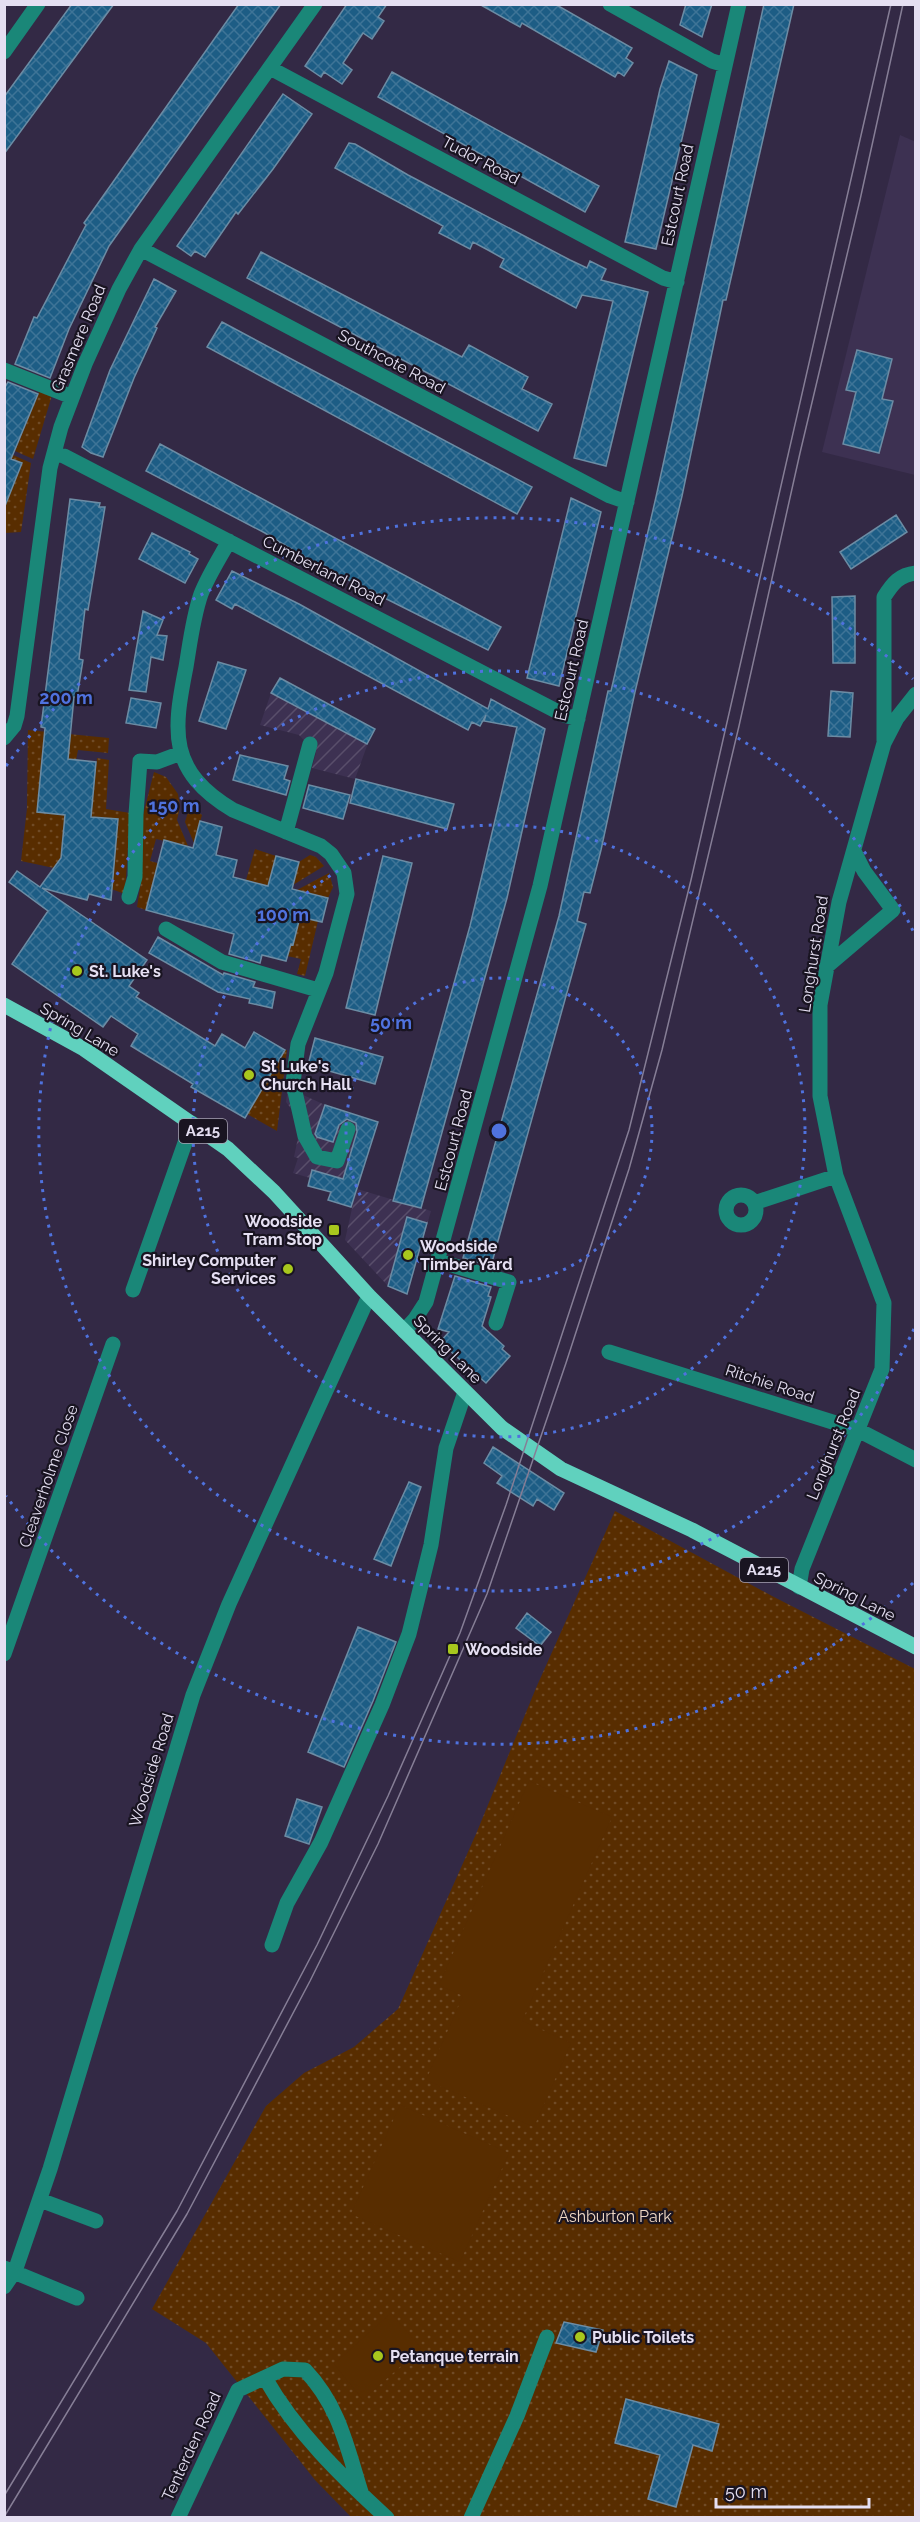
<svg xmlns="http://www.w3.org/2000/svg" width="920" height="2522" font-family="Raleway,sans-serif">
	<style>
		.built { fill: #3d3152 }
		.industrial { fill: url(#industrial-furrows) }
		.green { fill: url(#green-dots) }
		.pitch { fill: #582d00 }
		.building { fill: url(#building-cross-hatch); stroke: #6c8ca4; stroke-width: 1.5 }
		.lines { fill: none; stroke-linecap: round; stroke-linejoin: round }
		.minor { stroke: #1a8778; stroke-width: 15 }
		.major { stroke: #60d1be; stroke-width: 15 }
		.tram { stroke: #867e96; stroke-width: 1.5 }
		.ring { fill: none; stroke: #4f72de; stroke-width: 3; stroke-dasharray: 3 6 }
		.poi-dot { fill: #a8c71d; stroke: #191421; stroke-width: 2 }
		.labels { text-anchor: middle; stroke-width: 4.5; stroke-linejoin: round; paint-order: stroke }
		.shield { fill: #191421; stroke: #a8a2b3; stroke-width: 1.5 }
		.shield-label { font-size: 15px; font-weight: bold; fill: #e5dff2 }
		.street-label { font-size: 16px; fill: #e5dff2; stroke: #191421 }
		.poi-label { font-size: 16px; font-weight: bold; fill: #e5dff2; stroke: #191421; text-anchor: start }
		.park-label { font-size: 16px; fill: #efd8c5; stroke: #191421 }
		.centre { fill: #4f72de; stroke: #191421; stroke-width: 3 }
		.ring-label { font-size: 18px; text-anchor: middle; font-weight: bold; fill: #4f72de; stroke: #191421; stroke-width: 4.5; stroke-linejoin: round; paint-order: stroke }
	</style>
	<defs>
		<pattern id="industrial-furrows" width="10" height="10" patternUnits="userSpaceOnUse" patternTransform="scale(1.5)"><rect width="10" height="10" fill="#3d3152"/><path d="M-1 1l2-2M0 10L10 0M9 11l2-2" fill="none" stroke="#594e6b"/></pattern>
		<pattern id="green-dots" width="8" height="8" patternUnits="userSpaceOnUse" patternTransform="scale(1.5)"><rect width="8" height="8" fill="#582d00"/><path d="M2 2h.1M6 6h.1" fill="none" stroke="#704b26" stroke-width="1.8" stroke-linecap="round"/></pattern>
		<pattern id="building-cross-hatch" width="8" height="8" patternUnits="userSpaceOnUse" patternTransform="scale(1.5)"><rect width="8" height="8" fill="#1d5d85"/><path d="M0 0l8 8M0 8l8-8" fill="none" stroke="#3e7497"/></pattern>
	</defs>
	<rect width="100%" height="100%" fill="#332945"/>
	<path class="built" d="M900,135L916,142L915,475L822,452Z"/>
	<path class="industrial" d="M280,678L375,729L368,743L355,779L312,768L316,753L299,735L260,725L271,693Z
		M288,1088L325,1105L378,1122L357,1189L431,1211L407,1294L388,1286L345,1240L353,1204L352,1207L328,1200L330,1192L308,1186L310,1178L293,1173L298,1158L294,1157L300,1128L298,1118L286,1102Z"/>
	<path class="green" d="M39,392L52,395L33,459L15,451Z
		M13,455L31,463L21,532L5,533L4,507L22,464L11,459Z
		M28,730L109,738L108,753L78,750L76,760L68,759L70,744L44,742L41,765L50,766L37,812L71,815L91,871L113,873L118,819L91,817L97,758L109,760L106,809L130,813L125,894L54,868L21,861L27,808Z
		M154,772L166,777L178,794L180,807L177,820L188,846L156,839L150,861L172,867L146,910L137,907L141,882L143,815Z
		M190,805L202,815L194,843L185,822Z
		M255,849L276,856L268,886L246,880Z
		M310,855L316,857L324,866L293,885L299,862Z
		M329,873L333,887L328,898L297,890Z
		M300,917L318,921L305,976L297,974L301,959L287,956L290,944L293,945Z
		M285,1050H287L277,1131L247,1114Z
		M615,1511L772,1596L915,1669V2517H351L315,2480L206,2343L152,2309L266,2106L304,2073L354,2047L398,2009L476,1834L536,1688Z"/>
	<path class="pitch" d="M529,1781L612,1817L522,2021L571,2043L534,2127L426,2080L463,1996L439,1985Z
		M400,2105L509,2153L460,2262L351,2214Z
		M391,2313L421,2348L363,2400L334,2364Z"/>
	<path class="building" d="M72,4H114L4,154V97Z
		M239,4H281L109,246L69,329L50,378L15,364L34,317L37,318L86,225L84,223Z
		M347,4H387L378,17L384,21L372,39L363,33L343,63L352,70L342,84L324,72L321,77L305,66Z
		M479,4H555L632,48L626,58L633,63L624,76L618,72L615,77L522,23L520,27Z
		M686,4H712L702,37L680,25Z
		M764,4H794L726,300H723L682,496L635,692L601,850L590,893L584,892L577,921L586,924L491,1266L463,1258L559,916L608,691H611L656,497Z
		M669,61L697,75L656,249L625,242L660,89Z
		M392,72L599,186L585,212L378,97Z
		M283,94L312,114L273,169L238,214L236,212L205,257L195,251L191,256L177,246Z
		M349,143L355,144L408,175L570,260L587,268L590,261L606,269L601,280L648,292L606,466L574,458L613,301L582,295L576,308L500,267L504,259L488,250L473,242L470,249L439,233L443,226L335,168Z
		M261,252L462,357L469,345L528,377L522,389L552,404L538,431L247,278Z
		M154,279L176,291L155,327L157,328L134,378L103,457L91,453L82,447L110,370Z
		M222,322L532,487L517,514L207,347Z
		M857,350L892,359L882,399L893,401L879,453L843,444L856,392L846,390Z
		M8,382L38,394L11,459L22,463L5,506L4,389Z
		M160,444L501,627L488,650L309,560L265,533L146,471Z
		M571,498L601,512L559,686L527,678Z
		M70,499L100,503L99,507H105L88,610L85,609L79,659L83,660L77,697H74L68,759L96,762L91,817L118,819L111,900L89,894L87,900L42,888L147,960L129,986L139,993L136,997L215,1046L222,1034L245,1048L254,1032L285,1050L245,1118L191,1087L193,1084L131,1046L138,1034L111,1016L103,1027L12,964L48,911L9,882L17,871L40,887L61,858L65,815L37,812L45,728L41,727Z
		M896,515L907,532L851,569L840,552Z
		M152,533L190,552L189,554L198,559L185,583L139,559Z
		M232,571L299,604L488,709L491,699L545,729L507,898L421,1208L393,1201L470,926L517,727L484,721L486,715L480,726L472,722L468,730L235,604L232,609L216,600Z
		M855,596V663H833L832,597Z
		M143,611L163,620L157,635L167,636L163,660L151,657L146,692L129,690Z
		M218,662L246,670L226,729L199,721Z
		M280,678L375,729L367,744L271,693Z
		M831,691L853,693L850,737L828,736Z
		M131,698L161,703L156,728L126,723Z
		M240,755L288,766L284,779L290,781L286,795L233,780Z
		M356,779L454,804L447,829L350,803Z
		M309,785L350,795L343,819L303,808Z
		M200,821L222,827L216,855L237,860L233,877L268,886L276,856L299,862L292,889L328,898L322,922L300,917L293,945L291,944L286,961L262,955L260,963L229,954L234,934L146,910L164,840L193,848Z
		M383,856L412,863L375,1015L346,1008Z
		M158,937L223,975L224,973L255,982L253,987L275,992L272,1008L249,1003L250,999L218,992L149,953Z
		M315,1038L383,1057L375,1084L308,1065Z
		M325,1105L378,1122L351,1207L328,1200L331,1192L308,1186L312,1170L343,1179L357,1132L356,1123L347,1119L339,1125L333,1142L317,1137L315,1134Z
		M407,1217L427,1223L407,1294L388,1286Z
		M455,1276L491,1287L488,1296L491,1297L482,1326L504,1346L502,1349L510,1356L486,1383L440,1342L449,1332L438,1329Z
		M493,1447L564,1493L554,1510L537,1499L533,1506L497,1483L502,1476L484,1463Z
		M409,1482L421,1487L391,1566L374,1559Z
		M527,1613L551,1632L540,1646L516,1628Z
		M358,1627L396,1642L373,1701L344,1767L308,1752Z
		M297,1799L322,1807L309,1844L285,1836Z
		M564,2322L603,2330L596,2352L556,2343Z
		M626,2399L719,2424L712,2451L693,2445L676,2507L648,2499L660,2455L615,2443Z"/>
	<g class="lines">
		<path class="minor" d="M610,4L712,61L725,65
			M4,52L38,4
			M270,68L663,278L677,282
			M141,249L610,496L627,502
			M4,370L72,397
			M54,454L64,456L564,715L578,719
			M229,541C219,559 208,576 201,594C193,617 190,643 186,667C173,732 168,771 233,810L321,846L331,854L344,873L347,894L326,973L298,1044L293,1083L305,1136L317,1157L337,1161L348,1129
			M4,738L14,726L17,716L50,468L61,427L85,364L119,289L141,249L315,4
			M884,741V597C893,583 899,575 916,573
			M286,832L310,744
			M129,897L135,877L136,814L140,761L157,762L181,753
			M166,929L222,962L318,990
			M826,967L893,910L864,871L854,851
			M726 1210a15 15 0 1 1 30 0a15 15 0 1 1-30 0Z
			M754,1203L836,1176
			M438,1261L509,1282L496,1323
			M133,1290L192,1123
			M404,1331L415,1319L426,1302L540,886L739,4
			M609,1352L858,1430L916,1460
			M799,1587L802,1569L882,1369L884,1303L836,1176L820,1096V1005L839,902L884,743L897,718L916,694
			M4,1654L113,1344
			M272,1945L287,1903L321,1842L382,1705L409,1634L431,1545L446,1448L465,1392
			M40,2200L96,2221
			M4,2268L77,2298
			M4,2287L15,2271L50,2169L193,1695L229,1604L369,1296
			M265,2378C295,2431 341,2476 387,2518
			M178,2518L238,2390L283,2369L305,2370C340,2407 347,2448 362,2495
			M471,2518L517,2416L547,2337"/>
		<path class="major" d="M4,1005L84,1049L228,1149L274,1192L369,1296L502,1428L561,1469L692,1530L916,1647"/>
		<path class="tram" d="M4,2496L177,2211L317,1945L388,1796L460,1633L506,1505L629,1130L691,880L891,4
			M4,2517L187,2214L310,1981L378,1844L487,1594L566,1363L629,1169L662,1050L739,726L800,453L860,200L903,4"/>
	</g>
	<g class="ring">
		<circle cx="499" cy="1131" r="153"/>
		<circle cx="499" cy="1131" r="306"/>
		<path d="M914 1329A460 460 0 1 1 914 933"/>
		<path d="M913 1583A613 613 0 0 1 6 1496M6 766A613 613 0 0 1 913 679"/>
	</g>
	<g class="poi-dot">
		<circle cx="77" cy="971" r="6"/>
		<circle cx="249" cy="1075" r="6"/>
		<rect x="328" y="1224" width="12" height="12" rx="3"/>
		<circle cx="408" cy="1255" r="6"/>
		<circle cx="288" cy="1269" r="6"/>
		<rect x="447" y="1643" width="12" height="12" rx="3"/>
		<circle cx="580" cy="2337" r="6"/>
		<circle cx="378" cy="2356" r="6"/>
	</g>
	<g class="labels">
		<g class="shield">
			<rect x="179" y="1119" width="48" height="24" rx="4.5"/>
			<rect x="740" y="1558" width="48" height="24" rx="4.5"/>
		</g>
		<g class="shield-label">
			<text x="203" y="1136">A215</text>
			<text x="764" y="1575">A215</text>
		</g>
		<g class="street-label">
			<text transform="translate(481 160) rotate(28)" y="6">Tudor Road</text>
			<text transform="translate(677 195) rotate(-78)" y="6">Estcourt Road</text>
			<text transform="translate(78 338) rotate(-67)" y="6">Grasmere Road</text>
			<text transform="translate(392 361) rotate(28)" y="6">Southcote Road</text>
			<text transform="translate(324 570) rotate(27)" y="6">Cumberland Road</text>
			<text transform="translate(571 670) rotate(-77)" y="6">Estcourt Road</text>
			<text transform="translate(813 954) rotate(-81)" y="6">Longhurst Road</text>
			<text transform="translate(80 1029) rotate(31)" y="6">Spring Lane</text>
			<text transform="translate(453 1140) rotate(-75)" y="6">Estcourt Road</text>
			<text transform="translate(448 1349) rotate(45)" y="6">Spring Lane</text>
			<text transform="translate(770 1383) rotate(18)" y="6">Ritchie Road</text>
			<text transform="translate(833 1444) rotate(-68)" y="6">Longhurst Road</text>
			<text transform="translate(48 1476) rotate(-71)" y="6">Cleaverholme Close</text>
			<text transform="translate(855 1596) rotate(27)" y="6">Spring Lane</text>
			<text transform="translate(151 1770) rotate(-73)" y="6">Woodside Road</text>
			<text transform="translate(191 2446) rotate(-65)" y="6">Tenterden Road</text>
		</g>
		<g class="poi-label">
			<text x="89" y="977">St. Luke's</text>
			<text x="261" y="1072">St Luke's<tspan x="261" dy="18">Church Hall</tspan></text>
			<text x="322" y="1227" text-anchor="end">Woodside<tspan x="322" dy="18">Tram Stop</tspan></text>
			<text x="420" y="1252">Woodside<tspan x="420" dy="18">Timber Yard</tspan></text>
			<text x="276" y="1266" text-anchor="end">Shirley Computer<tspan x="276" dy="18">Services</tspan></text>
			<text x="465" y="1655">Woodside</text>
			<text x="592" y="2343">Public Toilets</text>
			<text x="390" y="2362">Petanque terrain</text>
		</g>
		<g class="park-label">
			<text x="615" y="2222">Ashburton Park</text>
		</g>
	</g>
	<circle cx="499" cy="1131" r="9" class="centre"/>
	<g class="ring-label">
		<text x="66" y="704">200 m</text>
		<text x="174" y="812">150 m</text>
		<text x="283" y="921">100 m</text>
		<text x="391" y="1029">50 m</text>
	</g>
	<rect width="920" height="2522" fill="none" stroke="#e5dff2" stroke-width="12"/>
	<path d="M716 2498v9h153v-9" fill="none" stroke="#e5dff2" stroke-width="3"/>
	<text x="725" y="2498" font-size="18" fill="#e5dff2" stroke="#191421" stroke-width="4.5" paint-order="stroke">50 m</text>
</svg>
